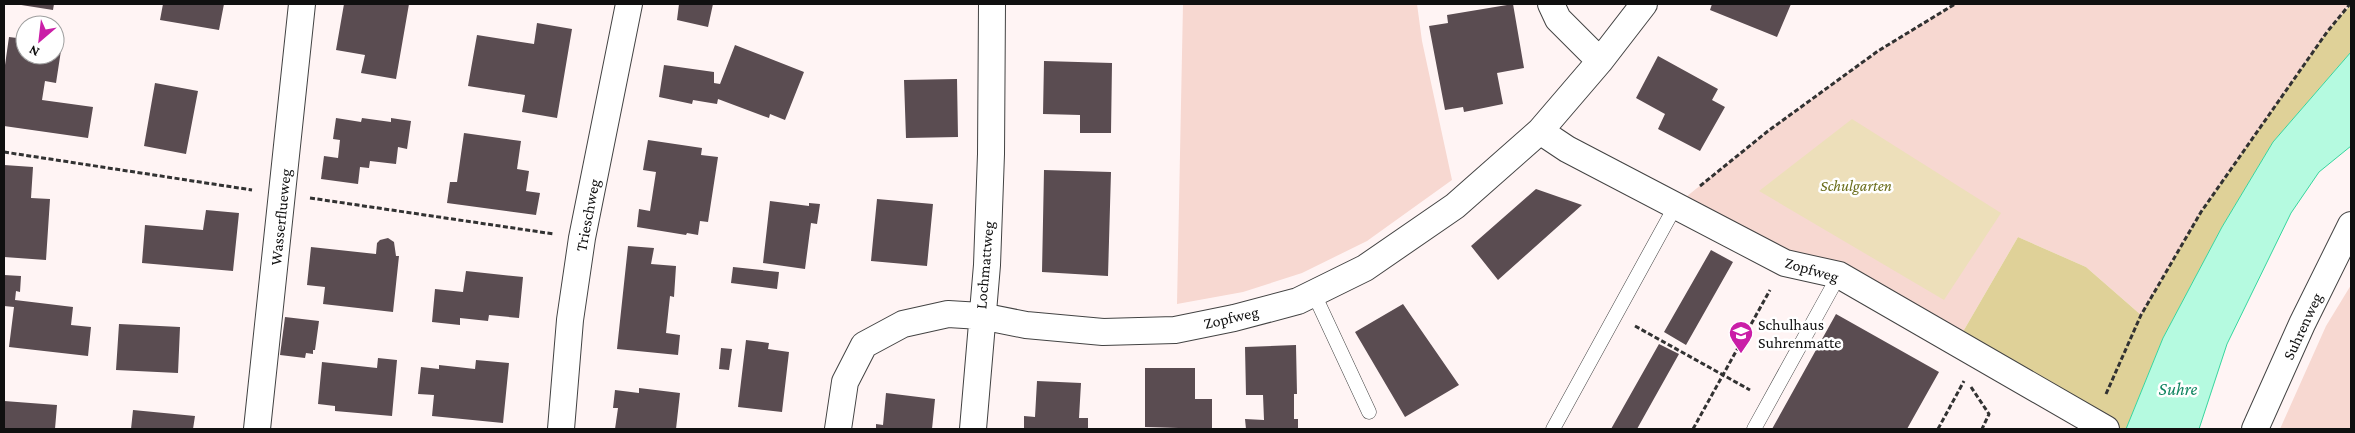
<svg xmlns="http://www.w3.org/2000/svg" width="2355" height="433" font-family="'Crimson Pro',serif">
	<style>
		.farmland { fill: #f7d8d1 }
		.green { fill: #eddfba }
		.forest { fill: #dfd198 }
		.water { fill: #b5fae0; stroke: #37d69e }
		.building { fill: #5a4c51 }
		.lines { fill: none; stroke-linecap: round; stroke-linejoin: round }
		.lane-casing { stroke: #434343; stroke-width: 15 }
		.street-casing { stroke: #434343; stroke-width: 28 }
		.path { stroke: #323232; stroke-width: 3; stroke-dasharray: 5 2.5; stroke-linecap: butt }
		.lane { stroke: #fff; stroke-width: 14 }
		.street { stroke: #fff; stroke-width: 26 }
		.labels { text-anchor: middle; stroke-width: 5; stroke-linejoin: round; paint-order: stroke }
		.park-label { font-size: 16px; font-style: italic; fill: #6a6d1b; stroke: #fff }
		.street-label { font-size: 16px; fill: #101010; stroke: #fff }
		.poi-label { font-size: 16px; fill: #101010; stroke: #fff; text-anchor: start }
		.water-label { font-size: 18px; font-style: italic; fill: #108560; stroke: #fff }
	</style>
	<rect width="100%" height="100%" fill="#fff4f4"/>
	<path class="farmland" d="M1183,4H1417L1422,41L1452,180L1367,241L1302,273L1243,292L1177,304Z
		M1955,4H2350L2327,32L2201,212L2141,315L2086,267L2018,237L1957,342L1676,205L1768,131L1878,51Z
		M2351,285V429H2280L2326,326Z"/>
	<path class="green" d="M1852,119L2001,213L1944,300L1759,191Z"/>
	<path class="forest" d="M2351,4V52L2273,142L2222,227L2163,338L2126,429H2089L1957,342L2018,237L2086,267L2141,315L2201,212L2327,32Z"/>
	<path class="water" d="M2351,52V146L2319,172L2291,213L2227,344L2199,429H2126L2163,338L2222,227L2273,142Z"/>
	<path class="building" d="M15,4H54L53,10Z
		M163,4H224L219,30L160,20Z
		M344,4H409L396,79L361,73L365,55L336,50Z
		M679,4H713L708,27L677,20Z
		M1513,4L1524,68L1497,73L1503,104L1464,112L1463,107L1445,110L1429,26L1448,23L1447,15Z
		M1712,4H1791L1777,37L1710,10Z
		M537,23L572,29L557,118L522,112L525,95L468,86L477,35L534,44Z
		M9,37L25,39V55H55V43L62,44L56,83L45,81L42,100L93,107L88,138L4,126V72Z
		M735,45L804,72L785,120L770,114L769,118L718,99L717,104L693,100L692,104L659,97L664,65L714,72V83L720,84Z
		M1658,56L1718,89L1712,100L1725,107L1700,151L1658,129L1665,114L1636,98Z
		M1044,61L1112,63L1111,133H1080V115L1043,114Z
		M957,79L958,137L906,138L904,80Z
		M155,83L198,91L186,154L144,146Z
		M336,118L361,122L362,118L391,122V118L411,121L407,149L398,147L396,164L370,161L369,168L360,167L358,184L321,179L324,156L338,158L340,140L333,139Z
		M464,133L521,141L517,169L529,171L526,191L540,193L536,215L447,203L450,182H457Z
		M648,140L702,148L701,155L718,157L708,222L700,221L698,235L687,233L686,235L637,227L639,209L650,211L656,172L643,170Z
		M4,165L33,167L31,198L50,199L46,260L4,257Z
		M1044,170L1111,172L1108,276L1042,272Z
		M1536,189L1582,205L1498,280L1471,246Z
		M877,199L933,204L927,266L871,261Z
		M770,201L809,206V203L820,204L817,224L811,223L805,269L763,263Z
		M206,210L239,213L233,271L142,263L145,225L203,230Z
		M388,238L394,242L396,256H399L393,312L323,304L325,287L307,285L311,247L376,254L377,243L380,240Z
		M628,246L654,248L651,264L676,266L674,297L670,296L666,333L680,335L678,355L617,349Z
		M1711,250L1733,262L1686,345L1664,332Z
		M733,267L779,272L777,289L731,283Z
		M466,271L523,277L519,318L489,315L488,321L460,318V325L432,322L435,289L463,292Z
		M4,275L21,276L20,292L16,291L15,300L73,307L71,325L91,327L88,356L9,347L14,307L4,306Z
		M1403,304L1459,385L1405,417L1355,332Z
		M1836,314L1939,372L1907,429H1772Z
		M285,317L319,321L315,350H313V354L306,353L305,358L280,355Z
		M119,324L180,327L178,373L116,370Z
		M746,340L769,343L768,349L789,352L782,412L738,407Z
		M1659,344L1679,354L1637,429H1611Z
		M1296,345L1297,394H1294V419H1298V429H1246L1245,419L1264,420L1263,395H1246L1245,347Z
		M721,348L732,349L729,370L719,369Z
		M378,358L397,360L392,416L335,411V406L318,404L322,362L377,368Z
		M476,360L509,363L503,423L432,416L434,395L418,394L421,367L439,369V365L475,369Z
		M1145,368H1195V399H1212V429L1145,427Z
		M1037,381L1081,383L1079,418H1088V429H1024V416L1035,417Z
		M639,388L680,393L676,429H615L618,408H613L615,390L639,393Z
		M886,393L935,399L932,429H876V424L883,425Z
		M4,401L57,405L55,429H4Z
		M133,410L195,416L193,429H131Z"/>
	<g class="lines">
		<g class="lane-casing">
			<path id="lane" d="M1314,294L1369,412
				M1553,429L1676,205
				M1754,429L1839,275"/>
		</g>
		<g class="street-casing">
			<path id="street" d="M1551,4L1558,19L1600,61
				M1540,131L1567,149L1785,263L1839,275L2106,429
				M257,429L302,4
				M561,429L570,320L582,238L629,4
				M838,429L845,382L864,345L903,324L948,314L981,316L1026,325L1103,332L1175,330L1234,318L1298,301L1365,268L1455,206L1540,131L1600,61L1644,4
				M973,429L987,265L991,154L992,4
				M2255,429L2302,324L2351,225"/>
		</g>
		<path class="path" d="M4,152L252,190
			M1700,186L1768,131L1878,51L1955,4
			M310,198L554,234
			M1635,326L1750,390
			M1971,387L1989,414L1982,429
			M2106,394L2141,315L2201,212L2327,32L2350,4
			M1693,429L1770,290
			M1938,429L1964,381"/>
		<use href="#lane" class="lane"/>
		<use href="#street" class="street"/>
	</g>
	<defs>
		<g id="school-pin" transform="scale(1.25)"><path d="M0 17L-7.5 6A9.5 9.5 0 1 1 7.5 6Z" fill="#ca1ea7" stroke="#fff"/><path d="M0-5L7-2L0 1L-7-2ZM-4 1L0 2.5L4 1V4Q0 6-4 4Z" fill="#fff"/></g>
	</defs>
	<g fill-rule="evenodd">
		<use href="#school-pin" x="1741" y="333"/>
	</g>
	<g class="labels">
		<g class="park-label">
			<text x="1856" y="191">Schulgarten</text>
		</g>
		<g class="street-label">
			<text transform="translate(587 215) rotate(-79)" y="6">Trieschweg</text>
			<text transform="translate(280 217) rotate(-84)" y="6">Wasserflueweg</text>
			<text transform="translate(984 265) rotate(-85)" y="6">Lochmattweg</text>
			<text transform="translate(1812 269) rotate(16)" y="6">Zopfweg</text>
			<text transform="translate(1231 317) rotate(-13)" y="6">Zopfweg</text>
			<text transform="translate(2302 326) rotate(-65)" y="6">Suhrenweg</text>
		</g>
		<g class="poi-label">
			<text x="1758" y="330">Schulhaus<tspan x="1758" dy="18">Suhrenmatte</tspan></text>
		</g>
		<g class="water-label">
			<text x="2178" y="395">Suhre</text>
		</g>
	</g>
	<rect width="2355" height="433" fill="none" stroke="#101010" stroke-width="10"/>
	<g transform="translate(40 40) rotate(208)"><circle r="24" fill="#ffffff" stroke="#9f9f9f"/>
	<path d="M0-4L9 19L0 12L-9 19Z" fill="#ca1ea7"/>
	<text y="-8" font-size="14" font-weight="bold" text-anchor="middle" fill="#101010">N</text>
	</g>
</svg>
